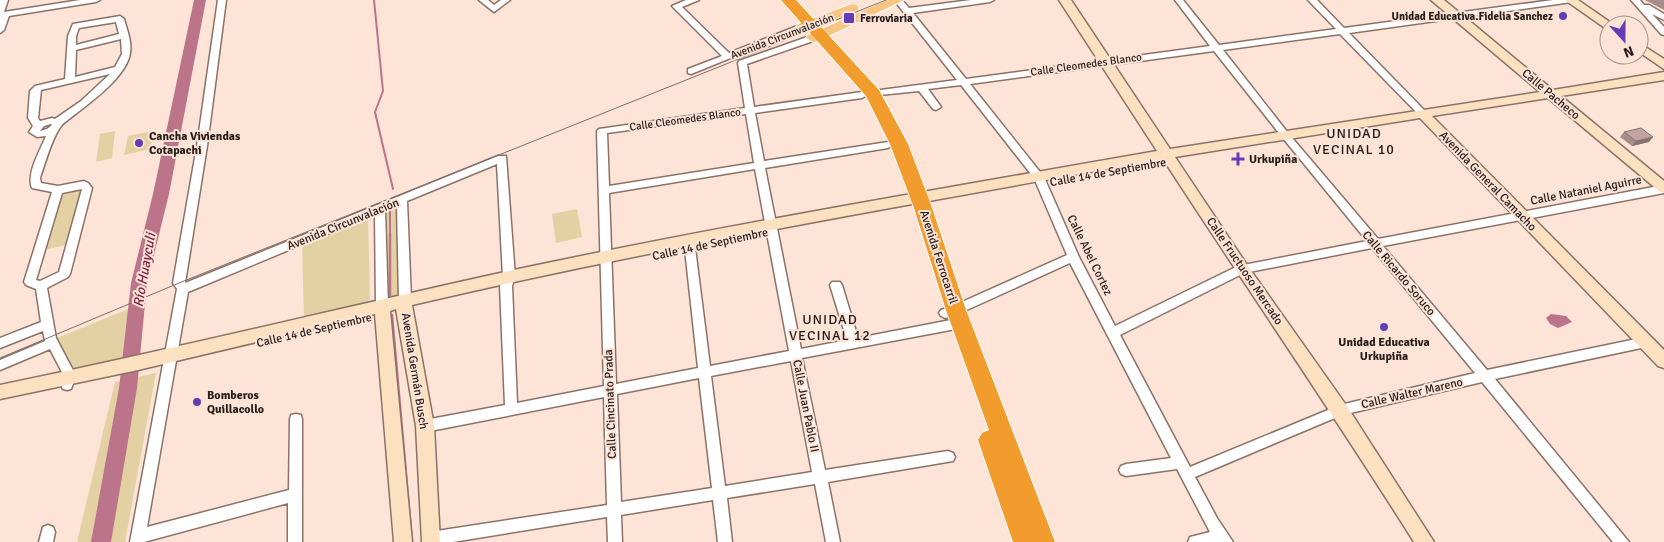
<svg xmlns="http://www.w3.org/2000/svg" width="1664" height="542" font-family="Signika,sans-serif">
	<style>
		.green { fill: #e3d1a3 }
		.water { fill: #bb748a }
		.lines { fill: none; stroke-linecap: round; stroke-linejoin: round }
		.stream-far1 { stroke: #bb748a; stroke-width: 2 }
		.stream { stroke: #bb748a; stroke-width: 2.5 }
		.river { fill: #bb748a; fill-rule: evenodd }
		.street-casing { stroke: #8b7268; stroke-width: 3 }
		.secondary-casing { stroke: #8b7268; stroke-width: 3 }
		.primary-casing { stroke: #fff; stroke-width: 2 }
		.highway-casing { stroke: #fff; stroke-width: 2 }
		.street { fill: #fff; fill-rule: evenodd }
		.secondary { fill: #fbe1c0; fill-rule: evenodd }
		.primary { fill: #f7c482; fill-rule: evenodd }
		.highway { fill: #f29c2e; fill-rule: evenodd }
		.tram { stroke: #7e6d66; stroke-width: 1 }
		.wall { fill: #a68d8b }
		.shaded-wall { fill: #877371 }
		.building { fill: #c1a4a2; stroke: #877371 }
		.poi-dot { fill: #633db5; stroke: #fee3d7; stroke-width: 2 }
		.labels { text-anchor: middle; stroke-width: 4; stroke-linejoin: round; paint-order: stroke }
		.far-poi-label { font-size: 11px; font-weight: bold; fill: #251b17; stroke: #fee3d7; text-anchor: end }
		.far-street-label { font-size: 11px; fill: #251b17; stroke: #fee3d7 }
		.street-label { font-size: 12px; fill: #251b17; stroke: #fee3d7 }
		.poi-label { font-size: 12px; font-weight: bold; fill: #251b17; stroke: #fee3d7; text-anchor: start }
		.neighbourhood-label { font-size: 14px; letter-spacing: 1px; fill: #251b17; stroke: #fee3d7 }
		.water-label { font-size: 14px; font-style: italic; fill: #7a2346; stroke: #fee3d7 }
	</style>
	<rect width="100%" height="100%" fill="#fee3d7"/>
	<path class="green" d="M115,131L112,158L96,162L100,134Z
		M153,131L150,149L124,155L128,136Z
		M79,190L81,191L66,245L44,250L61,195Z
		M398,205L400,299L386,302L385,210Z
		M577,209L582,237L556,243L552,214Z
		M368,217L370,299L366,303L304,318L302,244Z
		M131,308L125,360L74,370L57,338Z
		M156,373L125,542H77L115,382Z"/>
	<path class="water" d="M1551,314L1566,316L1572,322L1558,328L1550,324L1546,318Z"/>
	<g class="lines">
		<path class="stream-far1" d="M374,0L383,91L375,112L393,189
			M390,210V235"/>
		<path class="stream" d="M390,234V298
			M392,315L412,542"/>
		<path class="river" d="M194,0H206L169,194L147,283L137,388L111,542H91L119,388L131,283L153,194Z"/>
		<g class="street-casing">
			<path id="street" d="M0,0H8L4,12L80,0H100L96,2L9,16L4,30L0,33Z
				M218,0H226L207,146L185,283L498,156H506L515,277L512,286L517,403L604,386L597,131L599,129L745,108L738,63L739,61L810,36H816V40L747,64L754,107L862,92L867,95L862,98L755,113L764,161L888,142L893,145L888,148L765,168L801,349L847,340L830,285L832,282H840L842,285L858,338L961,318L965,320L967,323L965,326L961,328L802,358L825,470L948,451L953,453L955,457L953,461L828,482L840,542H826L815,484L727,498L732,542H718L713,500L621,515L622,542H608L607,517L453,542H424L423,539L425,534L430,532L607,505L604,397L425,432L420,430L419,426L420,422L425,420L505,405L500,286L503,277L497,164L407,201L411,300L409,303H401L399,300L397,205L385,210L388,307L386,310H378L376,307L375,214L188,292L147,527L289,490L290,419L291,415L296,414L301,415L302,419V542H288V503L144,542H130L177,289L173,283L197,146ZM746,114L754,163L609,186L607,133ZM755,169L789,351L710,366L694,240L689,236L684,240L698,368L616,384L609,193ZM791,361L812,472L725,486L711,376ZM699,378L712,488L621,502L617,394Z
				M479,0H488L494,5L501,0H510L494,12Z
				M686,0H699L682,7L729,53L800,25H806L807,27L691,74L688,73V69L722,56L672,6Z
				M894,0H902L909,8L971,0H994L990,2L913,13L966,79L1210,46L1175,0H1183L1219,45L1336,29L1308,0H1317L1344,28L1553,0H1576L1572,2L1349,33L1427,113V117H1421L1340,34L1223,50L1288,133L1378,239L1664,185V193L1383,246L1487,370L1646,337L1650,339L1652,342L1650,345L1646,347L1495,379L1629,542H1613L1482,382L1342,415L1195,477L1217,518L1233,542H1188L1190,537L1210,532L1177,469L1126,476L1121,474L1119,470L1121,466L1126,464L1171,458L1070,263L960,313L945,318L941,316L939,313L941,310L953,306L1067,255L1034,178L961,85L928,89L941,107L936,110L933,109L919,91L870,96L868,94L873,91L957,80ZM1214,51L1282,137L1367,241L1238,266L1115,326L1079,257L1044,177L970,84ZM1372,248L1475,373L1340,405L1190,467L1120,335L1244,273Z
				M1631,0H1640L1644,5H1649L1664,14V20L1652,14L1664,27V35L1661,34Z
				M120,16L124,19C127,30 132,42 130,53C127,78 83,108 65,122C54,130 45,164 40,178L41,183L58,186L84,181L88,183L92,188L70,274L68,277L47,288L56,338L76,376L71,389L67,390L63,389L61,385L64,376L50,349L0,370V360L45,341L43,331L0,348V338L41,322L36,289L26,285L24,282L52,192L32,188C26,174 40,151 46,136L37,137L29,132L33,126L28,118L30,91L35,86L65,79L68,36L73,24ZM116,22L119,34L76,45V36L79,28ZM121,39L122,54L115,67L75,77L76,50ZM110,74L81,101L55,119L52,118L40,121L38,118L41,90ZM51,124L52,125L47,129L40,131L44,126ZM82,189L59,272L40,281L36,280L62,193Z
				M48,525L53,527L55,532L53,542H39L43,527Z"/>
		</g>
		<g class="secondary-casing">
			<path id="secondary" d="M1059,0H1071L1170,149L1540,92L1431,0H1444L1553,90L1664,72V80L1561,96L1664,181V193L1659,191L1548,98L1432,116L1664,350V368L1658,366L1420,118L1175,157L1247,265L1346,405L1434,542H1414C1333,413 1246,287 1163,159C912,204 660,247 412,305L434,426L440,542H422L416,426L396,309L390,311L412,542H394L375,314L138,370L0,399V385C171,350 340,308 509,271C724,225 941,189 1157,151Z
				M1565,0H1578L1614,25H1609V29L1605,28Z
				M1639,43L1664,59V69L1639,52Z"/>
		</g>
		<g class="primary-casing">
			<path id="primary" d="M887,0H904L818,41L813,42L806,38L808,35Z
				M852,4L857,5L859,8L857,11L808,30H798L796,27L798,24Z"/>
		</g>
		<g class="highway-casing">
			<path id="highway" d="M781,0H796L879,90L908,144L931,205L966,310L1055,542H1013L978,440L982,433L989,430L946,310L913,205L890,144L866,96Z"/>
		</g>
		<use href="#street" class="street"/>
		<use href="#secondary" class="secondary"/>
		<use href="#primary" class="primary"/>
		<use href="#highway" class="highway"/>
		<path class="tram" d="M0,358L179,283L886,0"/>
	</g>
	<path class="wall" d="M1645,0H1664V10Z
		M1624,132L1649,142L1632,146L1620,137Z"/>
	<path class="shaded-wall" d="M1653,137L1649,142L1632,146L1636,141Z"/>
	<path class="building" d="M1641,128L1653,137L1636,141L1624,132Z"/>
	<g class="poi-dot">
		<circle cx="1563" cy="16" r="5"/>
		<rect x="843" y="12" width="12" height="12" rx="2.5"/>
		<circle cx="139" cy="143" r="5"/>
		<path d="M1235.5 151.5h5v5h5v5h-5v5h-5v-5h-5v-5h5z"/>
		<circle cx="1384" cy="327" r="5"/>
		<circle cx="197" cy="402" r="5"/>
	</g>
	<g class="labels">
		<g class="far-poi-label">
			<text x="1553" y="20">Unidad Educativa.Fidelia Sanchez</text>
			<text x="860" y="22" text-anchor="start">Ferroviaria</text>
		</g>
		<g class="far-street-label">
			<text transform="translate(782 36) rotate(-21)" y="4">Avenida Circunvalación</text>
			<text transform="translate(1086 64) rotate(-8)" y="4">Calle Cleomedes Blanco</text>
			<text transform="translate(685 119) rotate(-8)" y="4">Calle Cleomedes Blanco</text>
		</g>
		<g class="street-label">
			<text transform="translate(1551 94) rotate(40)" y="4">Calle Pacheco</text>
			<text transform="translate(1108 172) rotate(-10)" y="4">Calle 14 de Septiembre</text>
			<text transform="translate(1488 181) rotate(46)" y="4">Avenida General Camacho</text>
			<text transform="translate(1586 190) rotate(-11)" y="4">Calle Nataniel Aguirre</text>
			<text transform="translate(343 224) rotate(-22)" y="4">Avenida Circunvalación</text>
			<text transform="translate(710 244) rotate(-12)" y="4">Calle 14 de Septiembre</text>
			<text transform="translate(1090 255) rotate(64)" y="4">Calle Abel Cortez</text>
			<text transform="translate(939 257) rotate(72)" y="4">Avenida Ferrocarril</text>
			<text transform="translate(1245 271) rotate(56)" y="4">Calle Fructuoso Mercado</text>
			<text transform="translate(1399 273) rotate(50)" y="4">Calle Ricardo Soruco</text>
			<text transform="translate(314 330) rotate(-13)" y="4">Calle 14 de Septiembre</text>
			<text transform="translate(415 371) rotate(81)" y="4">Avenida Germán Busch</text>
			<text transform="translate(1412 393) rotate(-13)" y="4">Calle Walter Mareno</text>
			<text transform="translate(610 404) rotate(-92)" y="4">Calle Cincinato Prada</text>
			<text transform="translate(806 406) rotate(79)" y="4">Calle Juan Pablo II</text>
		</g>
		<g class="poi-label">
			<text x="149" y="140">Cancha Viviendas<tspan x="149" dy="14">Cotapachi</tspan></text>
			<text x="1249" y="163">Urkupiña</text>
			<text x="1384" y="346" text-anchor="middle">Unidad Educativa<tspan x="1384" dy="14">Urkupiña</tspan></text>
			<text x="207" y="399">Bomberos<tspan x="207" dy="14">Quillacollo</tspan></text>
		</g>
		<g class="neighbourhood-label">
			<text x="1354" y="138">UNIDAD<tspan x="1354" dy="16">VECINAL 10</tspan></text>
			<text x="830" y="324">UNIDAD<tspan x="830" dy="16">VECINAL 12</tspan></text>
		</g>
		<g class="water-label">
			<text transform="translate(144 270) rotate(-80)" y="5">Río Huayculi</text>
		</g>
	</g>
	<g transform="translate(1624 40) rotate(159)"><circle r="24" fill="#fee3d7" stroke="#a7938a"/>
	<path d="M0-4L9 19L0 12L-9 19Z" fill="#633db5"/>
	<text y="-8" font-size="14" font-weight="bold" text-anchor="middle" fill="#251b17">N</text>
	</g>
</svg>
